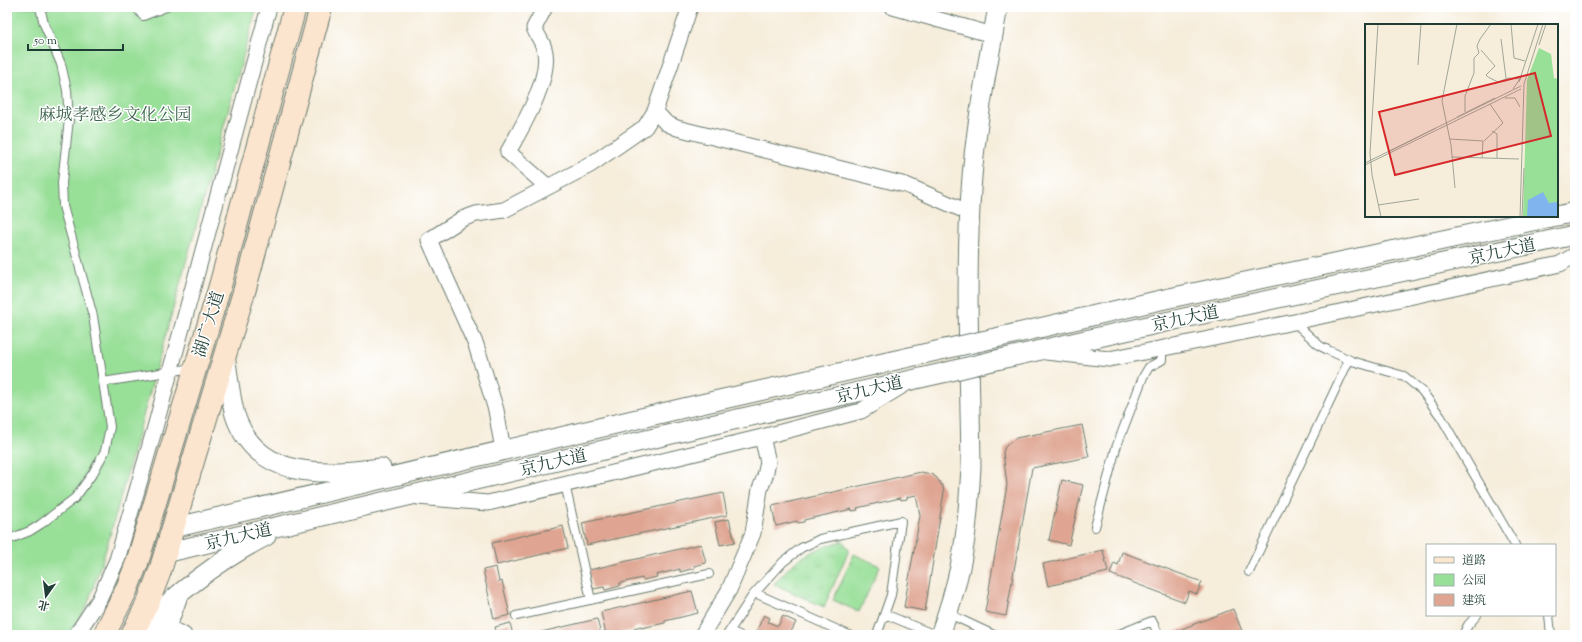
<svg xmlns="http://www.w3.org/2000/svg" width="1582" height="642" font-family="'Sorts Mill Goudy','Noto Serif SC',serif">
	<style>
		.grass { fill: url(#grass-tufts); stroke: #5c8e66 }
		.park { fill: #98df98; stroke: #5c8e66 }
		.building { fill: #dfa592 }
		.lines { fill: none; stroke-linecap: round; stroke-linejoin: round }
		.service-casing { stroke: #6a7b6e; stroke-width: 10 }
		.minor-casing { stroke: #6a7b6e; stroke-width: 17 }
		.tertiary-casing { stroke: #6a7b6e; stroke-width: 21 }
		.secondary-casing { stroke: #6a7b6e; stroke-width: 24 }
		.service { stroke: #fff; stroke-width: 8 }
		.minor { stroke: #fff; stroke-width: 15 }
		.tertiary { stroke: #fff; stroke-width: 19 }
		.secondary { stroke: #fce5cf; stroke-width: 22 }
		.tertiary-bridge-casing { stroke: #6a7b6e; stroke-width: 21; stroke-linecap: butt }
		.tertiary-bridge { stroke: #fff; stroke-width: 19 }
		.labels { text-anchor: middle; stroke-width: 3; stroke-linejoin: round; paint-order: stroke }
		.park-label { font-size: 17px; fill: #3d664d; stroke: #fff }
		.street-label { font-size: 17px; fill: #1f3d34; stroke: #fff }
		.inset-road { fill: none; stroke: #a0a798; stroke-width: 1 }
		.view { fill: #d62828; fill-opacity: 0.15; stroke: #d62828; stroke-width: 2 }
		.inset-edge { fill: none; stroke: #1f3d34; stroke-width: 2 }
	</style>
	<defs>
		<pattern id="grass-tufts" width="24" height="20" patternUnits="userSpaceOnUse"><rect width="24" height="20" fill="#98df98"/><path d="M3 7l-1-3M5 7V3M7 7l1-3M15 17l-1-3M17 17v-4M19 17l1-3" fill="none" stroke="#83c084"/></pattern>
	</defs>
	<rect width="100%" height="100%" fill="#fff"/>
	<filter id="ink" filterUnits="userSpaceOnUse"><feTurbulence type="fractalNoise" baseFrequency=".025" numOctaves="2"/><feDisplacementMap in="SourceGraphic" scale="8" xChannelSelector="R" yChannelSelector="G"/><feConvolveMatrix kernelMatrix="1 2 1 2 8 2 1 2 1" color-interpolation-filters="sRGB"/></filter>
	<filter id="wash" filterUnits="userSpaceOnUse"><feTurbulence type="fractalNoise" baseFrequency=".012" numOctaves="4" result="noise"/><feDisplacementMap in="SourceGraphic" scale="16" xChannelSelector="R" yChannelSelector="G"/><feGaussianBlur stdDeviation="0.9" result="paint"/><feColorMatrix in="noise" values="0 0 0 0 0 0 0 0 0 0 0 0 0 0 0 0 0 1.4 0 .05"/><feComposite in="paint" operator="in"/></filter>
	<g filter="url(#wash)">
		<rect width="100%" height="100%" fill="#f6eddb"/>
		<path class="grass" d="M843,541L849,550L824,607L774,584C795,558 810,550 843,541Z"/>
		<path class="park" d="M7,7H257L107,546L87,606L68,635H7Z
			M854,554L880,566L859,612L833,600Z"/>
		<g id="blocks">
			<path class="building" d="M1082,425L1089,457L1032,468L1006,616L985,612L1007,485L1003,452L1005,447L1009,443L1016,438Z
				M921,472L931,474L936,477L943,487L944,492L925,611L904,607L920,516L916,495L907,497V499L901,500L900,498L857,508L858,510L852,511V509L804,520V522L798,523L797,521L776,526L772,506Z
				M1062,480L1083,485L1069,545L1049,540Z
				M723,493L727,515L587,545L582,523Z
				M729,519L735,542L720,545L715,522Z
				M563,526L568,548L497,565L492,543Z
				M701,544L706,563L694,566L695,568L680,572V569L656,575L657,577L643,580L642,578L620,583V586L605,590L604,587L593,589L589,570Z
				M1103,550L1108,572L1048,586L1043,564Z
				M1122,552L1202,582L1197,594L1189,591L1185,602L1110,574L1114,563L1118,565Z
				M496,567L499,582L502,581L510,615L494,619L483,570Z
				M692,591L698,613L665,621V623L641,628V626L634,628V630L613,635H606L601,612Z
				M1233,609L1242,631L1233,635H1176L1174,632Z
				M764,615L770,618L768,622L778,626L783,616L796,622L791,632L798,635H758L755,634Z
				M597,619L601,635H533V634Z
				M510,623L513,635H497L495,627Z"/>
		</g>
	</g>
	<g filter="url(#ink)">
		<use href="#blocks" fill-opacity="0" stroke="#6a7b6e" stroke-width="1"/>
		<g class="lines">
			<g class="service-casing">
				<path id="service" d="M136,7L143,16L166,7
					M1294,322L1320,346L1330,351L1352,361L1404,376L1422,391L1441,417L1515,545
					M103,382L193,368
					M565,484L591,600
					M1095,527L1116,448L1143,377L1149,367L1162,360V349
					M7,540L30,531L41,524L75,498L93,473L105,451L110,427L93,316L63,206L62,183L69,119L67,90L61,64L44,24L40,7
					M1249,572L1349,360
					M755,593L849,635
					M947,613L994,635
					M885,614L935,635
					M1549,615L1551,635
					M516,616L709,574
					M730,631L739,635
					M727,635L753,595L783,562L801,548L820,539L901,521L891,595L877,635
					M1117,635L1152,621L1159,635
					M1463,635L1468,625L1477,615"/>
			</g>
			<g class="minor-casing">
				<path id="minor" d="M545,7L534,28C537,35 542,41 544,48C553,76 522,127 508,152L548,187
					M690,7L655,111L666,123L677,128L906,185L970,213
					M893,7L993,35
					M1046,352L1109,359L1294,322L1560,264L1575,255
					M503,450L496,410L476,345L429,240L462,219L476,214L504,210L590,165L645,127L655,111
					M418,497L488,503L762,437L861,411L905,384
					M158,623L184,635
					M76,635L99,600L117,560L154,431L269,7
					M161,635L172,618L181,593
					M702,635L729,590L753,533L760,489L765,476L768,462L762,437"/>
			</g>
			<g class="tertiary-casing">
				<path id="tertiary" d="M1557,216L1575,212
					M991,339L1165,299L1556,216
					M225,355C228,374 230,397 235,415C257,481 325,475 381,468
					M992,361L1170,321L1575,235
					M173,528L688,407L945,349
					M165,553L693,429L947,372
					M135,635C173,596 217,561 266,536
					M940,635C948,613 955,590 960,567C967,535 969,500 971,467C970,375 965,282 971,190C975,129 987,68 998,7"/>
			</g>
			<g class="secondary-casing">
				<path id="secondary" d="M104,635L126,591L137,563L220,286L295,7
					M132,635L149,600L160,571L244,292L321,7"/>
			</g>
			<use href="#service" class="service"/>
			<use href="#minor" class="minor"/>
			<use href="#tertiary" class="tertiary"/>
			<use href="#secondary" class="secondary"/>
			<g class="tertiary-bridge-casing">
				<path id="tertiary-bridge" d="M945,349L991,339
					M947,372L992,361"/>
			</g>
			<use href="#tertiary-bridge" class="tertiary-bridge"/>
		</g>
	</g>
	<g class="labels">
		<g class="park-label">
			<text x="115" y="120">麻城孝感乡文化公园</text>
		</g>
		<g class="street-label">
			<text transform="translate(1502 251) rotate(-12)" y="6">京九大道</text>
			<text transform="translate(1185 318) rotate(-12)" y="6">京九大道</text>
			<text transform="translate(208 324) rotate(-73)" y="6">湖广大道</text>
			<text transform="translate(869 389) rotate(-13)" y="6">京九大道</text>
			<text transform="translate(553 462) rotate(-13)" y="6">京九大道</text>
			<text transform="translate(238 536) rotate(-13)" y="6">京九大道</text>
		</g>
	</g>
	<g transform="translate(1365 24)">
		<rect width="193" height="193" fill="#f6eddb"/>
		<path d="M174,24L186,30L189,54L193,55V193H158L162,56Z" fill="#98df98"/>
		<path d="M178,168L184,179L193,178V193H162L163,176Z" fill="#80b4ee"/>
		<path class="inset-road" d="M13,0L5,129L7,151L16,193M146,0L149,34L160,37M136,15L141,54M174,21L181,0M116,26L130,42L121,51L123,53L133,58L143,54L156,55M53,41L56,0M154,58L173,0M148,65L157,52M140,74H150L155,83M100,88V72L109,49V34L114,29L112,22L115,15L126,0M92,93L130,74M127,107L132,110V134M85,115L118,117L117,134M119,117L138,99L125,80M23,128L71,104M87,133L154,135M0,139L156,62M0,141L156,65M90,164L86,121L77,77L92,0M13,181L54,175M155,193L159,60L178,0M157,193L159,144"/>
		<path class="view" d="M170,49L186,112L30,151L14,88Z"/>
		<rect width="193" height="193" class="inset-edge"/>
	</g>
	<rect width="1582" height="642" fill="none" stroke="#fff" stroke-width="24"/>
	<rect x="1426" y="544" width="130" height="72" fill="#ffffff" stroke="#a5b1ae"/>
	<rect x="1434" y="557" width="20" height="6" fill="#fce5cf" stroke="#a5b1ae"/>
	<text x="1462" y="564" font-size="12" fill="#1f3d34">道路</text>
	<rect x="1434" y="574" width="20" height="12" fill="#98df98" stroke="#a5b1ae"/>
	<text x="1462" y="584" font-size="12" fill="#1f3d34">公园</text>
	<rect x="1434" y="594" width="20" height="12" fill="#dfa592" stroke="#a5b1ae"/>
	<text x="1462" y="604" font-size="12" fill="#1f3d34">建筑</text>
	<g transform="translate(46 596) rotate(194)" stroke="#ffffff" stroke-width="3" paint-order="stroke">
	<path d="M0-3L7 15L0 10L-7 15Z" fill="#1f3d34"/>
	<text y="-6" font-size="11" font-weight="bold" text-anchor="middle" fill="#1f3d34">北</text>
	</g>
	<path d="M28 44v6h95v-6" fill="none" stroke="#1f3d34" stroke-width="2"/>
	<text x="34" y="44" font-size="12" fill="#1f3d34" stroke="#ffffff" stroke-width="3" paint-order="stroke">50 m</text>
</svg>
